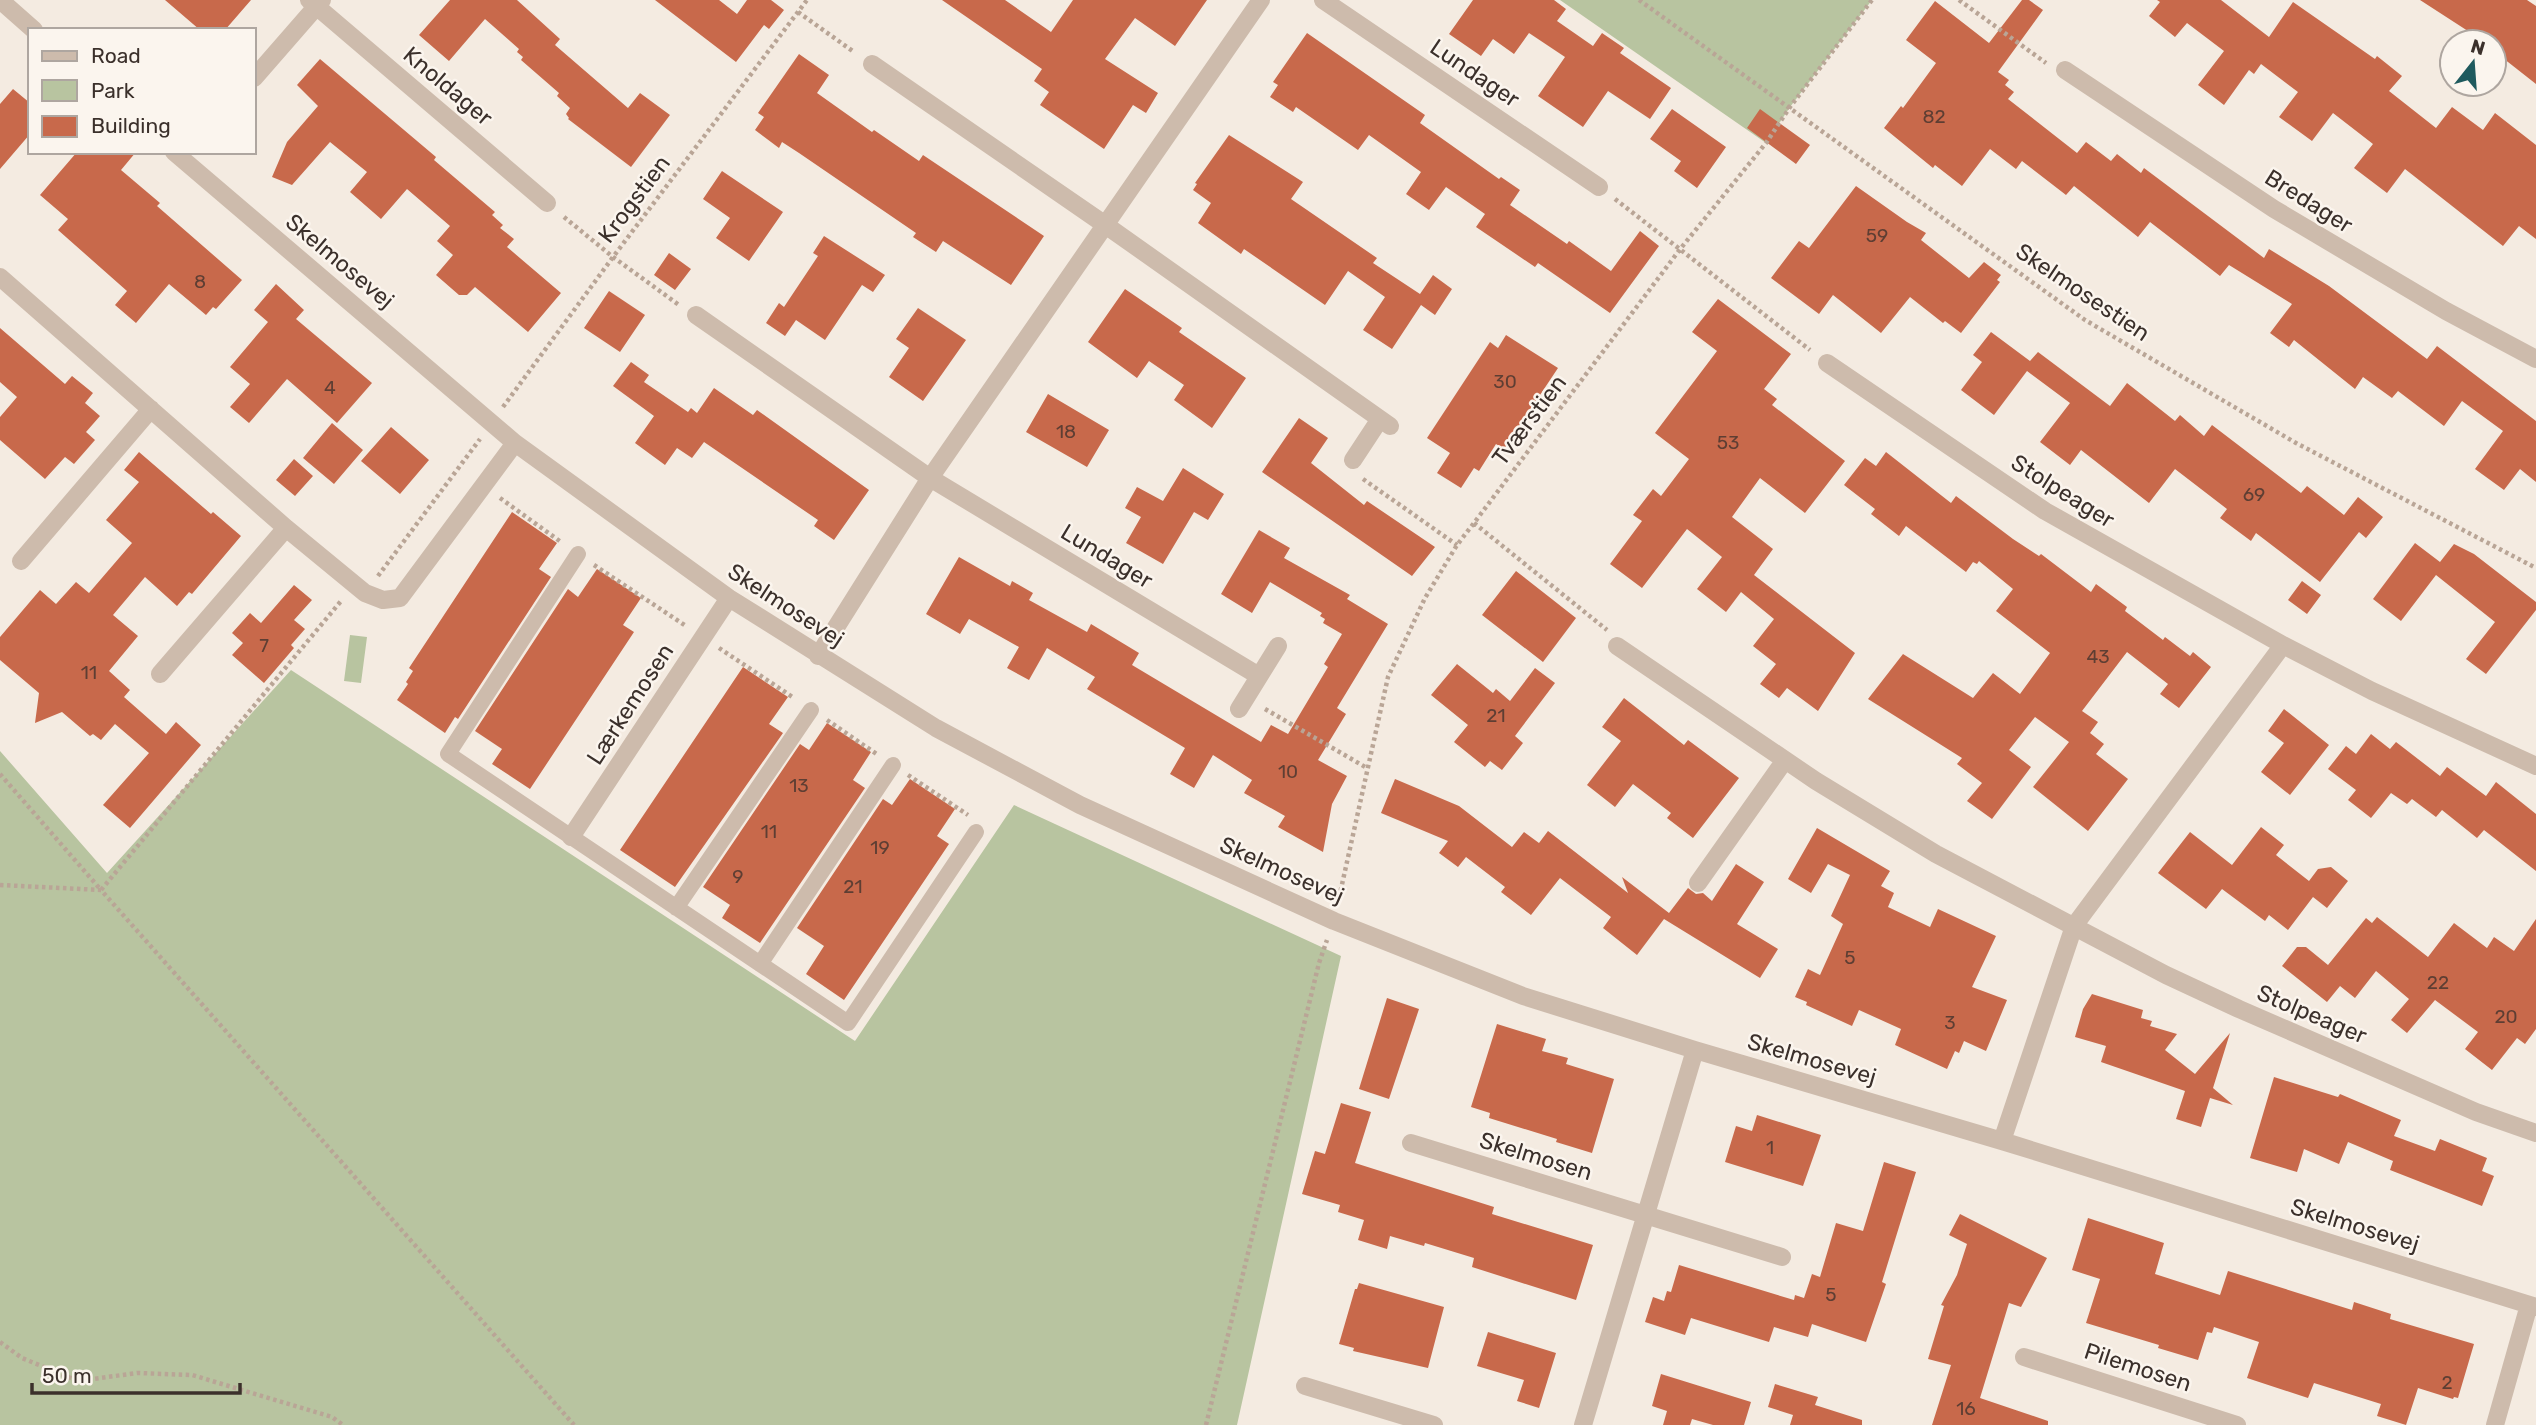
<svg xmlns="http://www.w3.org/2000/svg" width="2536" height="1425" font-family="Rubik,sans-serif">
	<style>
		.green { fill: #b8c4a0 }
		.building { fill: #c8694b }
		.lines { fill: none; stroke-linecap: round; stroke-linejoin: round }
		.path { stroke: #b9a596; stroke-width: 4.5; stroke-dasharray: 3.5 3.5; stroke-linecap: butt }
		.service { stroke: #cdbbac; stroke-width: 16 }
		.minor { stroke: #cdbbac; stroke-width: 18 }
		.labels { text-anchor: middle; stroke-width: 5; stroke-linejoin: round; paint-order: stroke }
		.number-label { font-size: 19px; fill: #5e3e33 }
		.street-label { font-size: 23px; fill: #3b302b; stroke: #fbf5ee }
	</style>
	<rect width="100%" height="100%" fill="#f4ebe1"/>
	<path class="green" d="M1560,0H1872L1790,107L1766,143Z
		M350,635L367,637L361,683L344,681Z
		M291,670L855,1041L1014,805L1341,956L1237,1425H0V751L107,873Z"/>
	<path class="building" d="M165,0H251L225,30H200Z
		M450,0H517L560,39L555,45L628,108L640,93L670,115L631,167L568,119L569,118L566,114L570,108L557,96L559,93L521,60L523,57L517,52L519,49L485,19L449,61L419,35Z
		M655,0H719L737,14L747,0H771L784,10L769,29L764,25L736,62Z
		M942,0H1005L1051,32L1073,0H1207L1175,46L1135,18L1105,59L1158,93L1146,113L1133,105L1104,149L1040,105L1049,92L1034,81L1042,69Z
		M1473,0H1554L1566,9L1557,21L1593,46L1602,33L1624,48L1620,53L1671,88L1650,119L1608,91L1583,127L1538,96L1565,57L1529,33L1514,54L1493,39L1481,56L1449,34Z
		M2022,0H2029L2043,10L1998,72L2009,80L2005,85L2014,92L2008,99L2077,153L2086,142L2111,161L2117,154L2141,173L2144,168L2264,258L2269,249L2329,286L2427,359L2437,346L2536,421V482L2520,469L2504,490L2475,469L2503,431L2462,401L2444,426L2398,391L2392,398L2363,377L2355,389L2294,340L2289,347L2270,333L2292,304L2229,265L2220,276L2150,222L2138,237L2074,186L2066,195L2022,161L2016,169L1990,149L1962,186L1935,165L1933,168L1884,128L1901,106L1903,108L1936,63L1906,40L1935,1L1989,43Z
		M2157,0H2221L2269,37L2293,2L2375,59L2377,56L2402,76L2389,91L2436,128L2452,107L2483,130L2495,113L2536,145V239L2519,226L2503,246L2405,169L2387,193L2354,168L2373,144L2333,113L2312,141L2279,117L2298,92L2261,64L2254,74L2249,70L2224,105L2198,85L2224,51L2187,23L2175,37L2149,16L2160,2Z
		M2420,0H2527L2536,6V84L2494,51V42H2465L2471,33Z
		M1307,33L1425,115L1420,123L1499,179L1501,177L1520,190L1510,205L1567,244L1569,241L1611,271L1640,231L1659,246L1610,313L1538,263L1535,267L1476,227L1485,214L1446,187L1429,210L1406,194L1421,172L1369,135L1358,150L1296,107L1293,112L1270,97L1278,85L1273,82Z
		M799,54L829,75L817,93L872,132L874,130L919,161L923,155L1044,236L1011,285L943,241L936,252L913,237L916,233L799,153L782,142L779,148L755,130L764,117L758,113Z
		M320,59L436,157L434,160L495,212L492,215L503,225L500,228L514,239L507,247L561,293L528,332L475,287L467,295H459L436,275L453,255L437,241L450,226L407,189L381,219L350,192L367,172L330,142L292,185L272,177L287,142L318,106L297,85Z
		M13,89L30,103V134L0,169V104Z
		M1672,109L1726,147L1697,188L1674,171L1681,161L1650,139Z
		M1760,109L1810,145L1796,164L1747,128Z
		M1229,135L1303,182L1291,199L1377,258L1373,263L1420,294L1433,275L1452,289L1435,315L1421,305L1392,349L1363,330L1385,297L1348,271L1325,305L1244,249L1241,254L1198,223L1211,203L1193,190L1197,184L1195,183Z
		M77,152H136L121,170L160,203L157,206L242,280L216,309L213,307L206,315L169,284L136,323L115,305L127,291L58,230L68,219L40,195Z
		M722,171L783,212L749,261L716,238L730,218L703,199Z
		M1856,186L1907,222L1926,233L1921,240L1969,278L1984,262L2001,275L1997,280L2000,282L1961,333L1945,321L1943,323L1910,297L1881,333L1833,295L1819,314L1771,278L1799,241L1809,248Z
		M824,236L885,275L873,292L862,285L825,340L796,320L785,336L766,323L779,303L784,307L818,256L813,253Z
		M669,253L691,269L675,290L654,275Z
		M276,284L304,310L296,319L372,383L337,423L287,379L249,423L230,407L250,384L230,367L268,322L254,310Z
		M1125,289L1182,328L1179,332L1246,378L1212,428L1174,400L1184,385L1149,361L1137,378L1088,342Z
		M609,291L645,315L620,352L584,328Z
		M1718,299L1791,354L1764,389L1777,399L1772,405L1845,461L1805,513L1760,478L1732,517L1773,549L1754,575L1855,653L1818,711L1787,688L1779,698L1760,684L1776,664L1753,646L1774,619L1741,592L1726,612L1697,589L1722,557L1687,529L1642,588L1610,564L1642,521L1633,515L1653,489L1661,496L1689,459L1655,433L1717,351L1692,332Z
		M918,308L966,340L923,401L889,377L909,348L896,339Z
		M0,328L65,384L72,376L93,393L85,403L100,416L86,432L95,440L74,464L65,457L45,479L0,440V417L17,397L0,382Z
		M1991,332L2030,361L2038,352L2110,406L2127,383L2175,421L2180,415L2204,436L2212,425L2301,493L2307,486L2344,515L2358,497L2383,517L2366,538L2359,532L2320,582L2256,533L2251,541L2220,518L2227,509L2175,469L2149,503L2081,450L2070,465L2040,442L2070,403L2027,371L1994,415L1961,390L1982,362L1973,355Z
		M1506,335L1558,368L1504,449L1496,444L1479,471L1474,468L1461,488L1437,473L1450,453L1427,438L1490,342L1498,348Z
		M631,362L649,375L644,382L688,412L691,408L697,413L714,388L753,415L757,410L869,490L834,540L814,526L818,520L704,442L692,458L677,448L665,465L635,443L654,416L613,386Z
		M1048,394L1109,430L1087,467L1026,432Z
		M1299,418L1328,438L1311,463L1364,505L1367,501L1435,547L1412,576L1262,472Z
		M332,423L363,450L334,484L303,458Z
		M391,427L429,460L400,494L361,461Z
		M139,452L211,514L213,512L241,536L192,594L189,592L177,606L145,577L113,615L138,636L109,671L130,690L124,697L166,734L176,722L201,745L130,828L103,805L149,753L115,724L101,740L93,734L90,736L62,712L35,723L39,693L0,660V637L40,590L56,604L76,582L89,593L132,543L106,520L139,482L124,470Z
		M1886,452L1951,503L1956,496L2013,539L2039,556L2041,554L2091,592L2096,584L2127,607L2125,611L2163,640L2165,637L2190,656L2193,652L2211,667L2179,708L2160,694L2168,684L2127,652L2082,711L2098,722L2090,733L2104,744L2096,754L2128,779L2088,831L2033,787L2069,742L2035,717L2009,750L2031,767L1992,819L1967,801L1982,783L1957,764L1962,758L1868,699L1903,654L1973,698L1993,673L2020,694L2050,653L1996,611L2013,589L1979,561L1977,564L1973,562L1966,572L1906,526L1899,536L1871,514L1875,509L1844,485L1865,458L1876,466Z
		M294,459L313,476L295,496L276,480Z
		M1183,468L1224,494L1208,520L1194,512L1163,564L1126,543L1141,517L1125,508L1137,487L1163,501Z
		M512,512L557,543L539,569L551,577L458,719L455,717L445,733L397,700L408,684L406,682L413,671L409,668Z
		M1259,530L1290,548L1284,558L1350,595L1347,599L1388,624L1337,708L1346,714L1318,760L1347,776L1332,804L1323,852L1278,827L1285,816L1244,793L1252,780L1213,755L1194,788L1170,774L1185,748L1087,689L1095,677L1047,648L1029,680L1007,668L1019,647L969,619L960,634L926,614L959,557L1010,586L1012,581L1033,593L1029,600L1087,632L1091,624L1139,653L1132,665L1261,742L1271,725L1288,734L1328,667L1324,664L1342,634L1323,623L1325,619L1320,616L1322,613L1270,582L1252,613L1221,594Z
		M2415,543L2440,562L2454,544L2474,554L2536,602V610L2486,674L2466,659L2495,622L2436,575L2401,621L2373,599Z
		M597,569L641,598L623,625L634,632L530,789L492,764L502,749L475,731L568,589L578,597Z
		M1516,571L1576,618L1543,662L1482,615Z
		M2302,581L2321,595L2307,614L2288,600Z
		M294,585L312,600L294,620L305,629L291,645L294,648L264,683L232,655L243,643L232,633L250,613L261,623Z
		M1457,664L1493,693L1496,689L1510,701L1535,668L1555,683L1515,736L1523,743L1502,770L1490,761L1485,767L1454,742L1468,725L1431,695Z
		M743,667L788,697L769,724L783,733L675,887L620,850Z
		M1624,698L1684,745L1688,740L1739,778L1693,838L1667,818L1671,813L1633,784L1615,807L1587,785L1621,741L1602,727Z
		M2284,709L2329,745L2290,795L2261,772L2284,743L2268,731Z
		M827,723L871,752L853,780L865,788L760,943L722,918L730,905L703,887L800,744L809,750Z
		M2371,734L2390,749L2396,742L2440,776L2447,767L2486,796L2496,782L2536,814V871L2484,830L2477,838L2442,810L2436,817L2412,799L2407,804L2391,793L2371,818L2348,800L2356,790L2328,769L2346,746L2356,754Z
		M910,779L955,809L937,836L949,844L844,1000L806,974L824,946L797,928L883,799L892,805Z
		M1395,779L1459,806L1512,847L1524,832L1539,843L1548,831L1628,893L1622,877L1669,913L1688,888L1696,894L1703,893L1712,901L1736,864L1764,882L1737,924L1778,949L1760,978L1664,919L1637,955L1603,928L1611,917L1560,878L1531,915L1501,892L1505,887L1466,857L1458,867L1439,853L1448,841L1381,813Z
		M2261,827L2284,845L2276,855L2309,881L2318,869L2331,867L2348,881L2327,908L2313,897L2288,930L2269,915L2265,921L2222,889L2206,909L2158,873L2190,832L2232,865Z
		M1817,828L1890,871L1881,886L1894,893L1888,907L1930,927L1938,909L1996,936L1972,987L2007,1000L1986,1051L1964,1041L1959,1053L1955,1051L1947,1069L1895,1045L1901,1029L1859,1010L1852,1026L1806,1005L1807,1002L1795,997L1808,969L1820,975L1843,924L1831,916L1850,875L1828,864L1811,893L1788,879Z
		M2377,917L2428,957L2454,923L2487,948L2494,937L2514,951L2536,919V1029L2525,1044L2517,1038L2492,1070L2465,1049L2478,1032L2435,1000L2407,1033L2391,1020L2409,999L2376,971L2355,998L2340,986L2327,1002L2282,966L2297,947H2306L2328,965L2366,918L2372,923Z
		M2092,994L2143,1010L2141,1018L2152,1021L2150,1026L2177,1034L2165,1050L2195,1074L2230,1033L2213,1088L2233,1105L2210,1098L2201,1127L2176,1119L2185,1091L2101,1062L2106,1046L2075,1037L2083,1009Z
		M1387,998L1419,1009L1389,1099L1359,1089Z
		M1497,1024L1546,1039L1542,1051L1568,1058L1566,1064L1614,1079L1592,1153L1556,1142L1557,1139L1489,1118L1490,1113L1471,1107Z
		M2274,1077L2338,1097L2340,1094L2401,1120L2394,1136L2435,1151L2440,1139L2487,1158L2482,1171L2494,1176L2482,1206L2390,1170L2393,1161L2348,1142L2339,1164L2304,1149L2297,1172L2250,1158Z
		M1341,1103L1371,1112L1355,1163L1494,1207L1492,1214L1593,1245L1576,1300L1472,1267L1474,1258L1425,1243L1424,1246L1390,1236L1387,1249L1358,1240L1364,1220L1338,1212L1340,1205L1302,1194L1315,1151L1325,1154Z
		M1757,1115L1821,1135L1803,1186L1725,1162L1736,1126L1752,1131Z
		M1884,1162L1916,1172L1882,1282L1886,1284L1866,1342L1812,1324L1808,1337L1774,1327L1769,1342L1691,1318L1685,1335L1645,1322L1653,1297L1664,1301L1667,1291L1671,1292L1679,1265L1794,1300L1795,1295L1804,1298L1812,1274L1820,1277L1836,1223L1863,1231Z
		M1960,1214L2047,1258L2021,1307L2009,1303L1980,1398L2048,1421V1425H1932L1951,1365L1928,1359L1944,1306L1941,1305L1957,1275L1967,1244L1949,1235Z
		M2088,1218L2164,1243L2155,1274L2220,1295L2228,1271L2352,1310L2354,1302L2391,1314L2390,1319L2474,1344L2458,1398L2454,1397L2453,1399L2418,1388L2406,1425L2377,1416L2381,1404L2314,1383L2308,1398L2247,1378L2259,1342L2214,1327L2212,1333L2207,1332L2198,1360L2158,1348L2159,1345L2086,1323L2100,1279L2072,1270Z
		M1359,1283L1444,1307L1428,1368L1353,1351L1354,1348L1339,1344L1355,1289H1357Z
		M1488,1332L1556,1353L1539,1408L1517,1401L1524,1380L1477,1366Z
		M1661,1374L1751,1402L1744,1425H1713L1692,1419L1690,1425H1663L1667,1411L1652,1406Z
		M1775,1384L1818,1397L1815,1405L1862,1420V1425H1790L1793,1415L1768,1407Z"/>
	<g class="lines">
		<path class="path" d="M1639,0L2085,320L2296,443L2536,568
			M1959,0L2046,63
			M798,12L854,52
			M1615,199L1810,350
			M564,217L613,257L679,305
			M503,407L613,257L807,0
			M1363,479L1457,545
			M500,498L561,542
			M1474,523L1607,630
			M594,565L686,626
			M378,576L480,439
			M719,648L794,698
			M1265,709L1367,768
			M827,720L878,755
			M0,774L101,890L341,601
			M908,775L968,815
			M0,885L101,890L574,1425
			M1339,898L1388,677L1425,598L1457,545L1474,523L1681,248L1766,143L1790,107L1872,0
			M0,1342L22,1358L78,1381L137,1373L192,1375L332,1417L343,1425
			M1206,1425L1319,963L1327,940"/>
		<path class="service" d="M578,554L448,754L848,1023L976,832
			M676,908L811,710
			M760,964L893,765"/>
		<path class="minor" d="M0,0L34,30
			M309,0L547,203
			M1323,0L1599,187
			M872,64L1104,224L1390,426
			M2065,70L2274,209L2446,311L2536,359
			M254,78L322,0
			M174,152L515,443L729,598L936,728L1080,805L1334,921L1523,996L1695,1050L2002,1141L2536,1307
			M0,277L286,528L365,593L383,600L400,598L515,443
			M696,315L930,478L1259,676
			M1827,363L2045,511L2283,645L2372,691L2536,766
			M1353,460L1380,419
			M21,561L151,409
			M1617,646L1816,781L1936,854L2166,975L2239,1009L2476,1112L2536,1133
			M818,656L930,478L1261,0
			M160,674L286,528
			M1239,709L1278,646
			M571,837L729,598
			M1698,883L1785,760
			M2002,1141L2074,926L2283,645
			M1411,1143L1782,1257
			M2024,1357L2237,1425
			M1305,1386L1434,1425
			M1583,1425L1695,1050
			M2495,1425L2529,1305"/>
	</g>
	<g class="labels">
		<g class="number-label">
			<text x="1934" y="123">82</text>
			<text x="1877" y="242">59</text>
			<text x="200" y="288">8</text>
			<text x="1505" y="388">30</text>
			<text x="330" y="394">4</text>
			<text x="1066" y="438">18</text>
			<text x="1728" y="449">53</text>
			<text x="2254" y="501">69</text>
			<text x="264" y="652">7</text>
			<text x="2098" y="663">43</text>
			<text x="89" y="679">11</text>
			<text x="1496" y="722">21</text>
			<text x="1288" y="778">10</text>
			<text x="799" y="792">13</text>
			<text x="769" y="838">11</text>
			<text x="880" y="854">19</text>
			<text x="738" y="883">9</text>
			<text x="853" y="893">21</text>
			<text x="1850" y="964">5</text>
			<text x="2438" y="989">22</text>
			<text x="2506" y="1023">20</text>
			<text x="1950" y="1029">3</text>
			<text x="1770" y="1154">1</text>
			<text x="1831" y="1301">5</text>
			<text x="2447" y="1389">2</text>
			<text x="1966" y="1415">16</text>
		</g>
		<g class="street-label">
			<text transform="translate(1475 73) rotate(34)" y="8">Lundager</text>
			<text transform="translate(448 86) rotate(40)" y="8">Knoldager</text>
			<text transform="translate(634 199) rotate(-53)" y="8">Krogstien</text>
			<text transform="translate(2309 201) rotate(32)" y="8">Bredager</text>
			<text transform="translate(340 261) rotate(40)" y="8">Skelmosevej</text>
			<text transform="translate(2083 292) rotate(34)" y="8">Skelmosestien</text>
			<text transform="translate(1529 420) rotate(-53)" y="8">Tværstien</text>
			<text transform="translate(2063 491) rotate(32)" y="8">Stolpeager</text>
			<text transform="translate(1107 556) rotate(31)" y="8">Lundager</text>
			<text transform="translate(786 605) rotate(33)" y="8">Skelmosevej</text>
			<text transform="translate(630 704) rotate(-57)" y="8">Lærkemosen</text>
			<text transform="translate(1282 870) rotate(24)" y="8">Skelmosevej</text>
			<text transform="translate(2312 1014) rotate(23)" y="8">Stolpeager</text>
			<text transform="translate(1812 1059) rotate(16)" y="8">Skelmosevej</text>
			<text transform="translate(1536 1156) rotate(17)" y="8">Skelmosen</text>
			<text transform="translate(2355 1225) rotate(17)" y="8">Skelmosevej</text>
			<text transform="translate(2138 1367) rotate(18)" y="8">Pilemosen</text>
		</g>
	</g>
	<rect x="28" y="28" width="228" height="126" fill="#fbf5ee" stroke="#aea6a0" stroke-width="2"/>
	<rect x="42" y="51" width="35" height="10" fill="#cdbbac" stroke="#aea6a0" stroke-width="2"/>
	<text x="91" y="63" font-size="21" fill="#3b302b">Road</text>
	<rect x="42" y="80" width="35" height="21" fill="#b8c4a0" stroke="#aea6a0" stroke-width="2"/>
	<text x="91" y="98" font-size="21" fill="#3b302b">Park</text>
	<rect x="42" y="116" width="35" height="21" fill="#c8694b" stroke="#aea6a0" stroke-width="2"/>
	<text x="91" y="133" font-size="21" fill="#3b302b">Building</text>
	<g transform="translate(2473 63) rotate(17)"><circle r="33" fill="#fbf5ee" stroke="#aea6a0" stroke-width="2"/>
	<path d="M0-5L12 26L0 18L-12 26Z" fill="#1f5a5e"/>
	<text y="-10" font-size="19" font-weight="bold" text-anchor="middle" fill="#3b302b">N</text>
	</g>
	<path d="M32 1383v10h208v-10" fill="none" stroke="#3b302b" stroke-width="3.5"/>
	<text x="42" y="1383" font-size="21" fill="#3b302b" stroke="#fbf5ee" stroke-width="5" paint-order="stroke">50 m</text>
</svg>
